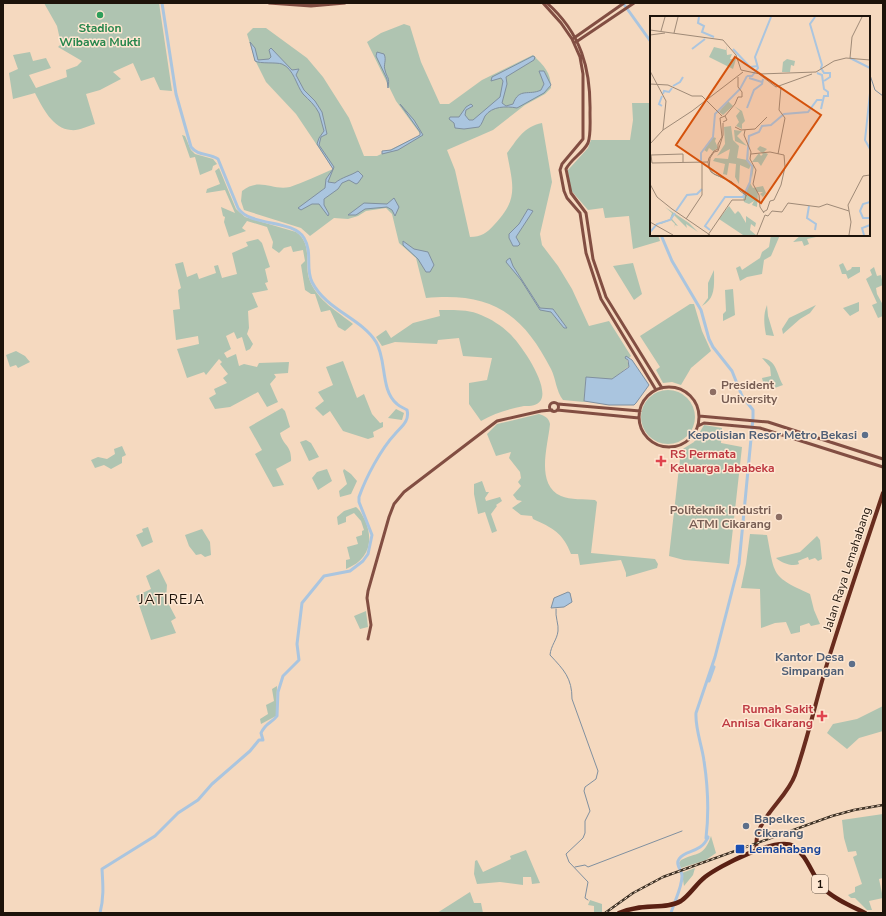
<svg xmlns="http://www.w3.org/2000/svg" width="886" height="916" font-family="'Nunito Sans',sans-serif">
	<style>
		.green { fill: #afc4b1 }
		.water { fill: #aac5df; stroke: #80909f }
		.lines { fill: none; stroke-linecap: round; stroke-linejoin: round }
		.stream { stroke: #80909f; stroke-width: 1 }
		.river { stroke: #aac5df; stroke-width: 3 }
		.secondary { stroke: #824e42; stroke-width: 3 }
		.primary { stroke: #692c1e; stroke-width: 4 }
		.trunk { stroke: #5a2013; stroke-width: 4.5 }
		.rail-casing { stroke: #3c3024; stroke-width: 2.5 }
		.rail { stroke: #fee7d2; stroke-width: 1; stroke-dasharray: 3; stroke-linecap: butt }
		.leisure-dot { fill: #2e9e5b; stroke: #fee7d2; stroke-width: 1.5 }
		.education-dot { fill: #8d6e63; stroke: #fee7d2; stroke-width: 1.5 }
		.service-dot { fill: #5c6f8a; stroke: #fee7d2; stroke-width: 1.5 }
		.health-dot { fill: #e0444e; stroke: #fee7d2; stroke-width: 1.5 }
		.transit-dot { fill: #1a4fb4; stroke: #fee7d2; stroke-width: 1.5 }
		.labels { text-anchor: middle; stroke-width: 3; stroke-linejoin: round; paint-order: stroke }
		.shield { fill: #fee7d2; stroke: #605346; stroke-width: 1 }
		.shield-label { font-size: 11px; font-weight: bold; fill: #1d130a }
		.leisure-label { font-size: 12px; font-weight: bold; fill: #27864d; stroke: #fee7d2 }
		.education-label { font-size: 12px; font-weight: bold; fill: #785e54; stroke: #fee7d2; text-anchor: start }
		.service-label { font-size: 12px; font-weight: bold; fill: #4e5e75; stroke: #fee7d2; text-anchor: end }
		.health-label { font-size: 12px; font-weight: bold; fill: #be3a42; stroke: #fee7d2; text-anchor: start }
		.street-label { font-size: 12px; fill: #1d130a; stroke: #fee7d2 }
		.transit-label { font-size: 12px; font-weight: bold; fill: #164399; stroke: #fee7d2; text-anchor: start }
		.quarter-label { font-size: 14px; letter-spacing: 1px; fill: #1d130a; stroke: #fee7d2 }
		.inset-river { fill: none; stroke: #aac5df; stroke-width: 2 }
		.inset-road { fill: none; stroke: #9f8a77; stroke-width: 1 }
		.view { fill: #d4520c; fill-opacity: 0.15; stroke: #d4520c; stroke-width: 2 }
		.inset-edge { fill: none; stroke: #1d130a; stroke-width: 2 }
	</style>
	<rect width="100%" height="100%" fill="#f5d9bf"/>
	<path class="green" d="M44,3H159L172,91L160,90L154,77L141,81L133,63L113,72L121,79L100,90L86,94L95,124C88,126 78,131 71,130C53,129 42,107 35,93L13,99L9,73L18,69L13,55L30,52L33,61L46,58L51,68L29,75L36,88L67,77L66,70L77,66L82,61L58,47L61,44L57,26Z
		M404,24L410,26L421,62L440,104H449L482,80L533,55C544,66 551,72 551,88L545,94L525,105L493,130L447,150L455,170L470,237C481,237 487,233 494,225C519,199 513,186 507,153C518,139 523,127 542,123L552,182L540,234L542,245L558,266L572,289L589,326L609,321L631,356L627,360L629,366L610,381L586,378L584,402L563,400C556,391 556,379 551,369C522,312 490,292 426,298L416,258L399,243L392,214L386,208L366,211L358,216L348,219L334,218L310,236L301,228L244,210L241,201L242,191C260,177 272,191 290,187C304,182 319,175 333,169L296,114L266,82L255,60L247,34L253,28H266L307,58L323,77L349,118L364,156H377L421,135L396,101L367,42L381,33Z
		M632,103H651V235H658L660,241L633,249L629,216L605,218L603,208L588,210L569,188L568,170L588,148L591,140H630L633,120Z
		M182,135L185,136L191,150L195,154L213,159L217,164L213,166L212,170L200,175L195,157L190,158Z
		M219,168L236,209L245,217L296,232C314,245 303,264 310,281C318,301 337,311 353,324L345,331L338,327L330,310L321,312L315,294H311L305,290L301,265L305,261L303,250L293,252L291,246L284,248L279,253L272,248L273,242L267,227L247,221L242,228L246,231L229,237L224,222L225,217L223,216L221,207L235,213L225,190L206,193L207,189L220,184L215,171Z
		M771,235H780L771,256L764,260L762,274L747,277L740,281L736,268L740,266L742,270L760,258L762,252L769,247Z
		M801,235H814L816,237L807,239L809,244L804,246L802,241L793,242Z
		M258,239L262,243L270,267L265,269L268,282L265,283L268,290L252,293L258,307L248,311L249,328L247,334L253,344L250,349L246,351L242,337L237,339L234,332L226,336L231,349L224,353L227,358L236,354L239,366L244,364L257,367L259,363L289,362L288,373L274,374L276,377L270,384L278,402L267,407L258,392L230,407L215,409L209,398L216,394L214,389L227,383L223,378L228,374L220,364L222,362L219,359L206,375L204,372L187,378L177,349L199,344L198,336L176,340L173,310L180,309L178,290L181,288L175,264L183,262L187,277L197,273L199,279L216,273L214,266L218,265L222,278L237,274L232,253L248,246L246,242Z
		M633,263L642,294L634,300L613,266Z
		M843,263L847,271L851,269L852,267H860V272L848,279L846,274H842L839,265Z
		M874,267L877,276L881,275L883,285L876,288L877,294L883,305V316L878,318L872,305L877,303L866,279L872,275L870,270Z
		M714,270C714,285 716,298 702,306L708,298V283Z
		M733,289L735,315L723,321V314L726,311L725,290Z
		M859,302V311L850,316L843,308Z
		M690,304H694L702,331L711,351L691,368L681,385L672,382L663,383L656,370L660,367L640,336Z
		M767,305L768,316L774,336L766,335C764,324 763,315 767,305Z
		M816,305L810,313L800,319L783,334L782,329L789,318Z
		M439,310C453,310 468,309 481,315C491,319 502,326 509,333C521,344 549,385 541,400C537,406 531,406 524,406C508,409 495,413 481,421L469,404V383L487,380L492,358L463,356L459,338L438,340L437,344L395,342L382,346L376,337L386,330L391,338L413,323L440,316Z
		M16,351L25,356L30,362L18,368L16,365L10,367L6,355Z
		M762,358C777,360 776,373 783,385L772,389L766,382H763L762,378L771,376L770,367Z
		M343,361L357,398L364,394L372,414L380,423L383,422V427L373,432L374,437L368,439L343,431L330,411L323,416L315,408L324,401L318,392L333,385L326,367Z
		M641 417a27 27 0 1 1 54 0a27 27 0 1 1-54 0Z
		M282,408L285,411L290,427L280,433C283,446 292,445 291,461L276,469L284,485L273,487L255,454L262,450L249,427Z
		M396,409L404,413L402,420L388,418Z
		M539,414C545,416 549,418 550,424C548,446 535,484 561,496C570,500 585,499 595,500L597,502L591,553L655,559L658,564L657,568L626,577V573L621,560L580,565L578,554H571C563,533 553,528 533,519L532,516L521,515L512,508L522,501L517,500L513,495L521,486L518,482L521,478L520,472L509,458L511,452L496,456L487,434L497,424Z
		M704,425L722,428L721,443L742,447L729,564L684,560L669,556L681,450L694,442Z
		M306,440L311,443L319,457L309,461L300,442Z
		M122,446L126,455L122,457V463L111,469L104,465L95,468L91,460L98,457L107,459L115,454L114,449Z
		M327,469L332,481L318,490L312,478L317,472Z
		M344,469L351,474L357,481L351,494L340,497L339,491L347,484L343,471Z
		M482,481L486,492H489L485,498L486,501L500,497L502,501L496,505L497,506L491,514L497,531L492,533L485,512L478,514L474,494V484Z
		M356,507C361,511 362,515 365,520C374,541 369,560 346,569V560L350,559L347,547L358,544L356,537L362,535V531L364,530L361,521L354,513L346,517V522L338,525L337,517L344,511Z
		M148,527L153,542L142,547L136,535L143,532L142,529Z
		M202,529L210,542L211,555L205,557L201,554L196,555L189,546L185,535Z
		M750,534L767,535C775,576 771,576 810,594L814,610L820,624L811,626L809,623L800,626V632L791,634L786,622L775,623L761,628L760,589L741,588L746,564Z
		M817,536L820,540L822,559L818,561L815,558L809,560L808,557L798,561L799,564C792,567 782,563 776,558L800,552Z
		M159,569L167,585L166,599L176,618L171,621L176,633L151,640L136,596L151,589L146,576Z
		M366,611L368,627L360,629L354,616Z
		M277,686L276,716L261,724L260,719L268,714L266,705L274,701L272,689Z
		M883,706V731L859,738L847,749L827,733L833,724L857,719Z
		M883,814V878L879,879L883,898L869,901L872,910H867L855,898H851L848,895L855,892V887L862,884L853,857L857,855L856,851L848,852L844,838L842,820Z
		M711,836L716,853L706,860L681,868L679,863L681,860C697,852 704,857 711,836Z
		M526,850L540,883L532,884L531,877H523V885L500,882L477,884L474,874L475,861L477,860L483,872L511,859L510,856Z
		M695,868L693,875L684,886L682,873Z
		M470,892L474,903H481L483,913H437Z
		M590,900L602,904V913H594V906L588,905Z"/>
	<path class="water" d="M250,42L255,48L258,60L269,59L271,57L269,50L271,48L292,70L299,69L296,75L304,90L315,101L322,112L327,134L321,137L319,145L334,167L328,182L335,183C342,177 350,176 358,171L363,176L358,183L356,184L349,180L342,183L338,189L324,199V205L329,214L328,216L319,204H312L301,210L298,208L325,188L326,179L333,169L317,144L319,138L324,131C322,125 321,119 319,113C315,105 309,100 303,94C296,85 294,69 282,64C276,62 260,64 255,61Z
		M377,52L384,54C387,60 383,65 385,70C387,79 390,76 388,88L387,79L376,56Z
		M533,56L535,57L534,60L506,77L507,84L502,103L506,106L513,104C519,87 529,96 541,90L544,84L539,71H544L551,85L544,93L517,108C506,106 492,106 485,116C483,120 482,124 479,127L464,129L455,128L454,123L449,119L450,117H459L466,107L471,104L473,106L466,110L465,115L469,120H473L500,97L503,81L501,78L491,81L492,77Z
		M400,104L414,120L423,135L398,150L382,154V151L391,150L420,135V132Z
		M394,198L399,207L395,216L392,210L387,207L365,209L356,215H348L364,203L387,204Z
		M528,209L533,211L516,237L520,244L518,246H513L509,238V234L519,224Z
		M403,241L414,249L428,252L434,265L430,272H426L418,259L403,245Z
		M510,258L513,266L540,308L553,309L567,328H564L551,312L540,310L521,280L506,262L507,260Z
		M626,356L632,360L649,385L636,403L634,405H609L584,401L586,377L612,379L629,367L628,360L625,358Z
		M568,592L570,593L572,602L564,607L551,608L554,598Z"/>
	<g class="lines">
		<path class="stream" d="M869,72L875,90L883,96
			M556,609C555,617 559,625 558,631C557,640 551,645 550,655C564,670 572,678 572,699L598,771L596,779L585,787L584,791L590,811L585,821V833L583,838L566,854L569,862L588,882L585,898L588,900
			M575,867L585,865L588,867L682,831"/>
		<path class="river" d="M623,3L651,42
			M661,235L672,261L701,310L709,339L713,347L732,371L742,396L753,410V418L739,564L715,657L696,713C695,729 702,745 704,761C708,787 709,813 706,838H708
			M709,681L714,667
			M100,913C104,898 103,885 102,869L155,836L178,813L198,800L212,784L250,751L259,740H263L261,733C266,722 272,723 277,716L278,692L283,676L299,660L297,644L302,603L324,576L350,571L363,561L368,554L372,535L359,502V497C366,477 381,449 395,434C401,427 410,421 407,410C404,408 400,407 397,404C380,390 387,360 376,342C361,318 326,310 312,282C305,268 313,253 304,238C293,219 250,227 238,208L218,159C209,153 198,156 191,147L176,94L162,3
			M671,913C674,902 682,888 682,876C682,870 675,865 679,859C685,849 701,854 708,837"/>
		<path class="secondary" d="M269,3L311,6L345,3
			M543,3L561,23L572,39L580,57L583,74V139L562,164L560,170L564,191L567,198L580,213L586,253L601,299L656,390
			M547,3C581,33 591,69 590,113C590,122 591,135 588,143C583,153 571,159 566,169L571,193L586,213L593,259L606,297L662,388
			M302,4L328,3
			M574,38L624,3
			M576,42L634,3
			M639 417a30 30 0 1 1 60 0a30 30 0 1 1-60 0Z
			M549.5 407a4.5 4.5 0 1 1 9 0a4.5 4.5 0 1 1-9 0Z
			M558,404L640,411
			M557,410L639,418
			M699,416L768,422L883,459
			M698,426L704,423L760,428L883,467
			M368,639L371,625L367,598L368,591L389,517L394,504L404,492L497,421L541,411L552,410"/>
		<path class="primary" d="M757,851C751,821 786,801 795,775C808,738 816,700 827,664C845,606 864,550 883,493"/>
		<path class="trunk" d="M619,913C640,903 666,910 681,901C690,895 696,884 705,877C719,866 777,836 793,846C808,856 812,876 823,888C834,899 851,906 865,913"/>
		<g class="rail-casing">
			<path id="rail" d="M605,913L633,893L663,877L832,816L854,810L883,805"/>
		</g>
		<use href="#rail" class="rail"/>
	</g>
	<circle class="leisure-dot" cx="100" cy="15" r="4"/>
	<g class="education-dot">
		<circle cx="713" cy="392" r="4"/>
		<circle cx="779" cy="517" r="4"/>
	</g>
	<g class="service-dot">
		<circle cx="865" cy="435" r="4"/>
		<circle cx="852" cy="664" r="4"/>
		<circle cx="746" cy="826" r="4"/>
	</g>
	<g class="health-dot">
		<path d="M659 455h4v4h4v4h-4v4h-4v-4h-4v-4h4z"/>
		<path d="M820 710h4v4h4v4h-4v4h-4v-4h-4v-4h4z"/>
	</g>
	<rect class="transit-dot" x="735" y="844" width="10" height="10" rx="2"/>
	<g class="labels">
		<rect class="shield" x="812" y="875" width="16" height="18" rx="3"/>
		<g class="shield-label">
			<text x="820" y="888">1</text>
		</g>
		<g class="leisure-label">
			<text x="100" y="32">Stadion<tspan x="100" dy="14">Wibawa Mukti</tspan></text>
		</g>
		<g class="education-label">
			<text x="721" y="389">President<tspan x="721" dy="14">University</tspan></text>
			<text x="771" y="514" text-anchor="end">Politeknik Industri<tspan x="771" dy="14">ATMI Cikarang</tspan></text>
		</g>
		<g class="service-label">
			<text x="857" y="439">Kepolisian Resor Metro Bekasi</text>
			<text x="844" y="661">Kantor Desa<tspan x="844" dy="14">Simpangan</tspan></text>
			<text x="754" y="823" text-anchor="start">Bapelkes<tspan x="754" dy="14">Cikarang</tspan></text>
		</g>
		<g class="health-label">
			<text x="670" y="458">RS Permata<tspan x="670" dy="14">Keluarga Jababeka</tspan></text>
			<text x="813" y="713" text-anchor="end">Rumah Sakit<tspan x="813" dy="14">Annisa Cikarang</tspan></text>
		</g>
		<g class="street-label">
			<text transform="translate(847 569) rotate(-72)" y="4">Jalan Raya Lemahabang</text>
		</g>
		<g class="transit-label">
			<text x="749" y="853">Lemahabang</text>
		</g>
		<g class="quarter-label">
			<text x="172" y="604">JATIREJA</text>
		</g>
	</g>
	<g transform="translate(650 16)">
		<rect width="220" height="220" fill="#f5d9bf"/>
		<path d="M76,29L77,39L82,38L80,43H86L83,53L59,41L64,31L76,34ZM137,43L145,45L144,50L141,49L140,56H132L133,46ZM78,85L83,90L73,99L69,96ZM84,90L92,95L95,105L92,108V113L86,110L89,106L86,100L90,95ZM81,110L83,124L89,130L87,142L97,144L99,148L97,145L99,133L98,143L102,149H104L102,162L101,158L102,151L101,149L99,153L90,149L89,168L85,161L86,148L79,147L77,159L73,158L75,148L63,145L65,142L78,143L80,133L67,140L75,128L74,111ZM84,114L92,115L87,120L97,130L85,125ZM63,121L66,122L65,125L68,132L63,135L59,132L57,136L54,134ZM110,130L117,133L114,136L118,138L111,150L108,146H102L109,137L111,140L113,138L107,133ZM100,167L103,172L113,170L116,177L113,181L110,178L113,176H108L107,191L102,189L104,185L99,188L94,186L93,181ZM79,190L85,198L88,195L90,197L96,207V200L106,207L105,211L101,208L100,214L106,219H93L69,203ZM15,191L39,207L48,216L36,208L37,212L24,199L22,203L28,210L25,209L24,212L25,208L21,204L11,208H6L20,203L22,197Z" fill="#afc4b1"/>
		<path class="inset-river" d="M49,1L48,7L54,10L52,16L64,21M165,1L160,8L172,49L171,52L174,57H180V61L174,65M42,33L55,23M83,33L100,51L108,50M200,42L220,52M167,57L172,59L174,73L178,76V80H174L171,93M97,60H102L108,52L105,41L121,1M99,62L112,66M23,70L30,66L33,61M220,77L215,124L220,133M13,78L14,75L19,76L22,72M12,80L9,88L12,90M97,92L104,74L112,68L113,63M51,147V137L63,121L65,98L90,73L97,60M220,186L213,188L210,195L213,202H220M159,190L157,202L166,208L165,214M26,195L37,179L47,178L52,173M60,214L55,210L75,181H93L100,166L102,150L97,144L99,120L109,116L112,110L121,109L134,98L158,96L167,84H172M0,216L7,208L20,204L25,197M214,219L212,212L220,209"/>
		<path class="inset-road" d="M0,14L73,24L86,39L91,54L110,58L166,56L184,45L196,42L220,44M11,15L15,1M24,17L28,1M0,19L15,17M200,42L202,21L212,1M0,55L16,85L13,114M109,58L126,71L162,58M0,68L18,69L42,80H52L72,100M75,100L85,88L88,81H92V76L88,71V61M73,106L77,104L75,100L70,102L72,121L68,128V133L64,135L59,142L58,146L59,152L61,156L64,158L82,166L90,175L97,180L82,166L64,158L59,152L60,142L64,136L68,135L69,132L73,119V107M85,111L91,114L105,113L117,101M95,114L94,119L101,136L100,143L106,154L103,168L109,179L110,191L114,197M0,128L13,114L42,95L93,56M101,138L120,136L134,139L135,151L131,169L124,184L120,185L117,194L113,196M128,138L135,102L129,94L131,71M1,139L33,138V146M1,139L2,147L58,146M0,168L7,181L22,193L60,219M36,203L52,179V147M0,206L23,219M58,219L82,184H95L96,179M107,219L115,199L118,200L122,195L132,196L138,187L169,191L177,188L199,195M199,219L201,206L198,189L213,160L220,159"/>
		<path class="view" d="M85,41L171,99L111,187L26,129Z"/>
		<rect width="220" height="220" class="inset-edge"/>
	</g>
	<rect width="886" height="916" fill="none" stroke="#1d130a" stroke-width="8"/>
</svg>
